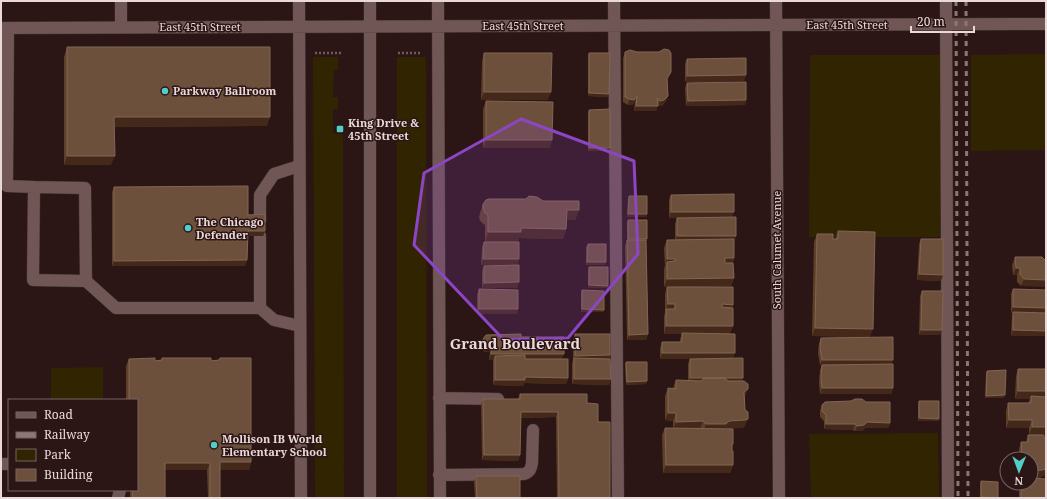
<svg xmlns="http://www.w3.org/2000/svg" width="1047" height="499" font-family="'Noto Serif',serif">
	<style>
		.green { fill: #312400 }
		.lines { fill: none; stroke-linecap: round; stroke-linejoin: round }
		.minor-casing { stroke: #413132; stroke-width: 13 }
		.path { stroke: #6f5b5a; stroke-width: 2.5; stroke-dasharray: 2 2; stroke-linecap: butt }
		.minor { stroke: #705654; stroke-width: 12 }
		.rail { stroke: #8a7776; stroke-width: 3; stroke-dasharray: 5 5; stroke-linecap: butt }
		.wall { fill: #5e4029 }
		.shaded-wall { fill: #442819 }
		.building { fill: #6d503c; stroke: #816654 }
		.marked { fill: #8c46c3; fill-opacity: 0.2; stroke: #8c46c3; stroke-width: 3; stroke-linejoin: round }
		.poi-dot { fill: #54cdc8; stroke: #2b1615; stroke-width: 1.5 }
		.labels { text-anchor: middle; stroke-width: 3; stroke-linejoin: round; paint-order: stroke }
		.street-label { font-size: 11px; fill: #e9d9d8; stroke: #2b1615 }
		.poi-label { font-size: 11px; font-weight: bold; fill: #e9d9d8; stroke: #2b1615; text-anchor: start }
		.district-label { font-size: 15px; font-weight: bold; fill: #e9d9d8; stroke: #2b1615 }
	</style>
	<rect width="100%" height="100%" fill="#2b1615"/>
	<path class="green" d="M1046,54V150L971,151V55Z
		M810,55H941L940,237H809Z
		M313,57H338V70H334L333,97H338V109H333V133L343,134L344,498H315Z
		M397,57H426L427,498H397Z
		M103,367V400H51V368Z
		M938,433L939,498H811L809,434Z"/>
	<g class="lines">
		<g class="minor-casing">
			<path id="minor" d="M299,1L301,498
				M438,1L440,498
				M614,1L618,498
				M776,1L779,498
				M946,1L948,498
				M121,27V1
				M1,28L1046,24
				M8,28L7,186L34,187L33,280L86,281L116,308H260
				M34,187L85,188L86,281
				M260,220V195L274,174L299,166
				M260,236V308L274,320L300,326
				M439,398L498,399
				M1,464H9
				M439,475L524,474C530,472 531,469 532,463L533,430
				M118,498L120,490
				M370,498V1"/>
		</g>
		<path class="path" d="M315,53H343
			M398,53H422"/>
		<use href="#minor" class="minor"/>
		<path class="rail" d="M956,1L958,498
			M966,1L968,498"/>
	</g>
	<path class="wall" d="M67,47L267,126L114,127L111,165H64V57Z
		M625,52L671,72L669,77L667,80L668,96L666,101L662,106H658V105L656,111H634L635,102L632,105H628L623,102V58Z
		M484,53L548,100H481L482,61Z
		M589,53L609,94L608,97L588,96V55Z
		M687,59L744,81L685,82V64Z
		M687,83L746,100L745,105L686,106L685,88Z
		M486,101L550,148H483V109Z
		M589,110L610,148L609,151H588V113Z
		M114,187L248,215L265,231L263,236H248L247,260L245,266H112V192Z
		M671,195L733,217L736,236L734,241V258L733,263L734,278L731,286L686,287L733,305L732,308L730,334L733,358L742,381L745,397V426L743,428H732L733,444L732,447L733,465L730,473H663L662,435L665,428H673V421L665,420V396L668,388H673L676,380L688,381V364L690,359H660V348L662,342H680V339L682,334H664V317L665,312V294L667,287H664V269L665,266L664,248L667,240H675V224L677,218H701H669V200Z
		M629,196L647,214L646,217H627L628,199Z
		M543,201L579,210L575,220L567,219L566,229L563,239L519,238L485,242V225L481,222L479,218L480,213L483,204Z
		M628,220L647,239L646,241L648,334L646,340H627L625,246L627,240V223Z
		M838,231L870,337L812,336L814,242L817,234L833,239H835Z
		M921,239L941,281L917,280L919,244Z
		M484,242L519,259L517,265H481L482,247Z
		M588,244L606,262L605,265H586V247Z
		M1015,257H1042L1021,286L1017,282V275H1013L1012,265Z
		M484,266L519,282L517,288H482V271Z
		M589,267L608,286L607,288H588V270Z
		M479,289L518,309L517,314H477V295Z
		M1013,289L1046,290V336H1011L1012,317L1013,313H1011V294Z
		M582,290L604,310L603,312H581V292Z
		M922,291L940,335H919L920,296Z
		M575,334L610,355L609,359V385L572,384V363L573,360V340Z
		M521,337L562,359L568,378L566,384L524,383L523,386L493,385V360H489L490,351L484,352L481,344L483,339Z
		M821,338L891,364L893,388L891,394H820L819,382L820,370L822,365H820L818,353L819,343Z
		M162,358L211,361L219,360L220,358L251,462L249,470H220V498H208L207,470H165V498H130V490H137V400H126V366L129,359L155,361L161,360Z
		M626,362L647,381L646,384L626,385L625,365Z
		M1018,369H1046V434L1029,435V428H1006V411L1008,403H1028L1030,399H1015L1016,376Z
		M987,371L1004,398H985L986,373Z
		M520,394L587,403L598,422L610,498H557L556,417L521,418L520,455L518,461L482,460L481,404L483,399H518Z
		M919,401L939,419L938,421H918V404Z
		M822,405L890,423L888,428H865L862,431H855L853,430L824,429V421L820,417V411Z
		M1028,435L1046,438V476H1043L1039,478L1031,459H1019V449L1021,442H1026Z
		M476,476L520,498H475L474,482Z
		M981,481L998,498H980V484Z
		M1027,483H1031L1046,498H1019V492L1021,484H1026Z"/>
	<path class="shaded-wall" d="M671,72L669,77L665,83L667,78Z
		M746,75L744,81L685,82L687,76Z
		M484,92H551L548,100H481Z
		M589,93L609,94L608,97L588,96Z
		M637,96L635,102L632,105H628L629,99Z
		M668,96L666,101L662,106H658L660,101Z
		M746,100L745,105L686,106L688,101Z
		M636,106H658L656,111H634Z
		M114,117H270L267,126L111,127Z
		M486,140H552L550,148H483Z
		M589,148H610L609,151H588Z
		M67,156H115L111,165H64Z
		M567,210H579L575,220L564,219Z
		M671,212H734L732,218H669Z
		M628,214H647L646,217H627Z
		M521,228L566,229L563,239L519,238L518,242H485L488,232Z
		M248,231H265L263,236H246Z
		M677,236H736L734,242L675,241Z
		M628,239H647L646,242L627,241Z
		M725,258H734L732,266H722Z
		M483,259H519L517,265H481Z
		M667,259H675L673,266L667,262L665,266Z
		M247,260L245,266H112L114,261Z
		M587,262H606L605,265H586Z
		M1016,268H1020L1017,275H1013Z
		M919,274L943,275L941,281L917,280Z
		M734,278L731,286L664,287L667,279Z
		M1024,279L1046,280V287L1021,286Z
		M519,282L517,288H482L484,283Z
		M589,285L608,286L607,288H588Z
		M668,304H675L672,312L666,309L665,312Z
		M722,304L733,305L730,312H720Z
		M1013,307L1046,308V313H1011Z
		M479,309H518L517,314H477Z
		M582,309L604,310L603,312H581Z
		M666,326H733L730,334H664Z
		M815,328L873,329L870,337L812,336Z
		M921,330H942L940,335H919Z
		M1013,330L1046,331V336H1011Z
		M648,334L646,340H627L629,335Z
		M486,346H492L490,351L484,352Z
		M662,353H735L733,359H660Z
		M491,354H564L562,359L495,360V356L493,360H489Z
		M610,355L608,361L574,359L575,356Z
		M822,360H893L891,365H820Z
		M525,377L568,378L566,384L524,383L523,386L493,385L495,380Z
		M690,378H743L741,384H688Z
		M574,379H611L609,385L572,384Z
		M647,381L646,384L626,385L627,382Z
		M822,388H893L891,394H820Z
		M748,389L745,397L742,400L744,392Z
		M1018,391H1046V397L1031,396L1030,399H1015Z
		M1005,395L1004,398H985L986,396Z
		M521,412H558L556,417L519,418Z
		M668,413H676L673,421L665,420Z
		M919,418L939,419L938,421H918Z
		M748,419L745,426L743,428L726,429L703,432L706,424Z
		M1009,420H1032L1029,428H1006Z
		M703,421L700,429H673L676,422Z
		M867,422L890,423L888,428H865L862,431H855L857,426Z
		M826,424H855L853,430L824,429Z
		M1032,427H1046V434L1029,435Z
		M484,455H520L518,461L482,460Z
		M220,462H251L249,470H217Z
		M165,463H210L207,470H162Z
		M666,465H733L730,473H663Z
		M1046,469V476H1043L1039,478H1031V471Z"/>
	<path class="building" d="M67,47H270V117H114L115,156H67Z
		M664,49L669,50L671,53V72L667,78L668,96L664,100L660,101L657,98L658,106H636L637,96L634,100L629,99L625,97V52L630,50L637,52H659Z
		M484,53H552L551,92H484Z
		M589,53H610L609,94L589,93Z
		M746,58V75L687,76V59Z
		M746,82V100L688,101L687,83Z
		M486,101L553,102L552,140H486Z
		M610,109V148H589V110Z
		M248,186V215L265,214V231H248L247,260L114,261V187Z
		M734,194V212H671V195Z
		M529,196L537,197L543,201H579V210H567L566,229L521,228V232H488V215L485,213L483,208V204L486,200L489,199H526Z
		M629,196H647V214H628Z
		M736,217V236H677V218Z
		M628,220H647V239H628Z
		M838,231L875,232L873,329L815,328L817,234H833V239H838Z
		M734,239V258H725V263H733L734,278L667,279V262L675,261V259H667V240Z
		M921,239H943V275L919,274Z
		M627,240H646L648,334L629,335Z
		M484,242H519V259H483Z
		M588,244H606V262H587Z
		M1015,257H1042L1045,260H1046V280L1024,279L1020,274V268H1016Z
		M519,265V282L484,283V266Z
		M589,267H608V286L589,285Z
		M667,287H733V305L722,304V307L733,308V326H666V309H675V304H668Z
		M479,289L518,290V309H479Z
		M1013,289L1046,290V308L1013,307Z
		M582,290L604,291V310L582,309Z
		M922,291H943L942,330H921Z
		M1013,312L1046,313V331L1013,330Z
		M682,333L735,334V353H662V342H682Z
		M521,334V337H564V354H491L492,346H486L483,339L486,335Z
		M575,334H610V355L575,356Z
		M893,337V360H822L820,348L821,338Z
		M525,355V359H568V378L525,377V380H495V356Z
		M155,358V361L162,360V358H211V361L219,360L220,358H251V462H220V498H210V463H165V498H133L132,490H137V400H129V359Z
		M574,358L610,359L611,379H574Z
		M743,358V378H690V359Z
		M626,362H647V381L627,382Z
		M893,364V388H822L821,377L822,365Z
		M1018,369H1046V391H1018Z
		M1006,370L1005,395L986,396L987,371Z
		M704,378H725L728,381H744L748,384V389L744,392L745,410L748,412V419L745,420L729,421L726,424H706L703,421L676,422V413H668V388L676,389V380L701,381Z
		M520,394H587V403L598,404V422H610V498H559L558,412H521L520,455H484L483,399H520Z
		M1031,396L1046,397V427H1032V420H1009L1008,403H1031Z
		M855,399H862L866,402H890V423L867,422L864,425L857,426L855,424H826V415L822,411V405L825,402L851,401Z
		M919,401H939V419L919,418Z
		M665,428L733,429V444H732V451H733V465H666Z
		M1028,435H1044V438H1046V469L1042,470L1031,471V459H1022L1021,442H1028Z
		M476,476H520V498H477Z
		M1031,478L1046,479V498H1021V484H1028V483H1031Z
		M981,481L998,482V498L981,497Z"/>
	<path class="marked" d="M521,119L634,161L638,254L568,338L504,340L414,245L424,173Z"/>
	<g class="poi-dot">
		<circle cx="165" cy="91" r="4"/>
		<rect x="336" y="125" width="8" height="8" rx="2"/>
		<circle cx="188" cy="228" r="4"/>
		<circle cx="214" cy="445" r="4"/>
	</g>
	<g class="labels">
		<g class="street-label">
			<text x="847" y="29">East 45th Street</text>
			<text x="523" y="30">East 45th Street</text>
			<text x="200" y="31">East 45th Street</text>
			<text transform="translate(777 250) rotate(-90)" y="4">South Calumet Avenue</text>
		</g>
		<g class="poi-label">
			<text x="173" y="95">Parkway Ballroom</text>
			<text x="348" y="127">King Drive &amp;<tspan x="348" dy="13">45th Street</tspan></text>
			<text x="196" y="226">The Chicago<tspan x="196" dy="13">Defender</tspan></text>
			<text x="222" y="443">Mollison IB World<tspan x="222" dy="13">Elementary School</tspan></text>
		</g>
		<g class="district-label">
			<text x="515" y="349">Grand Boulevard</text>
		</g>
	</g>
	<rect width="1047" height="499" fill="none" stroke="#e9d9d8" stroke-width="4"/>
	<rect x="8" y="399" width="130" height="92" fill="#2b1615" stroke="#776463"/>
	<rect x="16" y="412" width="20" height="6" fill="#705654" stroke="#776463"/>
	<text x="44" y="419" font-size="12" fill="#e9d9d8">Road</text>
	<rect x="16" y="432" width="20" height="6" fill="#8a7776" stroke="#776463"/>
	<text x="44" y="439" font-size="12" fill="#e9d9d8">Railway</text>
	<rect x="16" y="449" width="20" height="12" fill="#312400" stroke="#776463"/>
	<text x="44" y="459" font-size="12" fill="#e9d9d8">Park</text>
	<rect x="16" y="469" width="20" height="12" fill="#6d503c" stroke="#776463"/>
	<text x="44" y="479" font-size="12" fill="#e9d9d8">Building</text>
	<g transform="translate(1019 471) rotate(181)"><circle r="19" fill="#2b1615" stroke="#776463"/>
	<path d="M0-3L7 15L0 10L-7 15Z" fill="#54cdc8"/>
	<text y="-6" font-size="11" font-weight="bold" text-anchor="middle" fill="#e9d9d8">N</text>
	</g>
	<path d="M911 26v6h63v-6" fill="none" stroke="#e9d9d8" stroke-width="2"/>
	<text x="917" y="26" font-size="12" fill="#e9d9d8" stroke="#2b1615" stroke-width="3" paint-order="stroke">20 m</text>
</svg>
